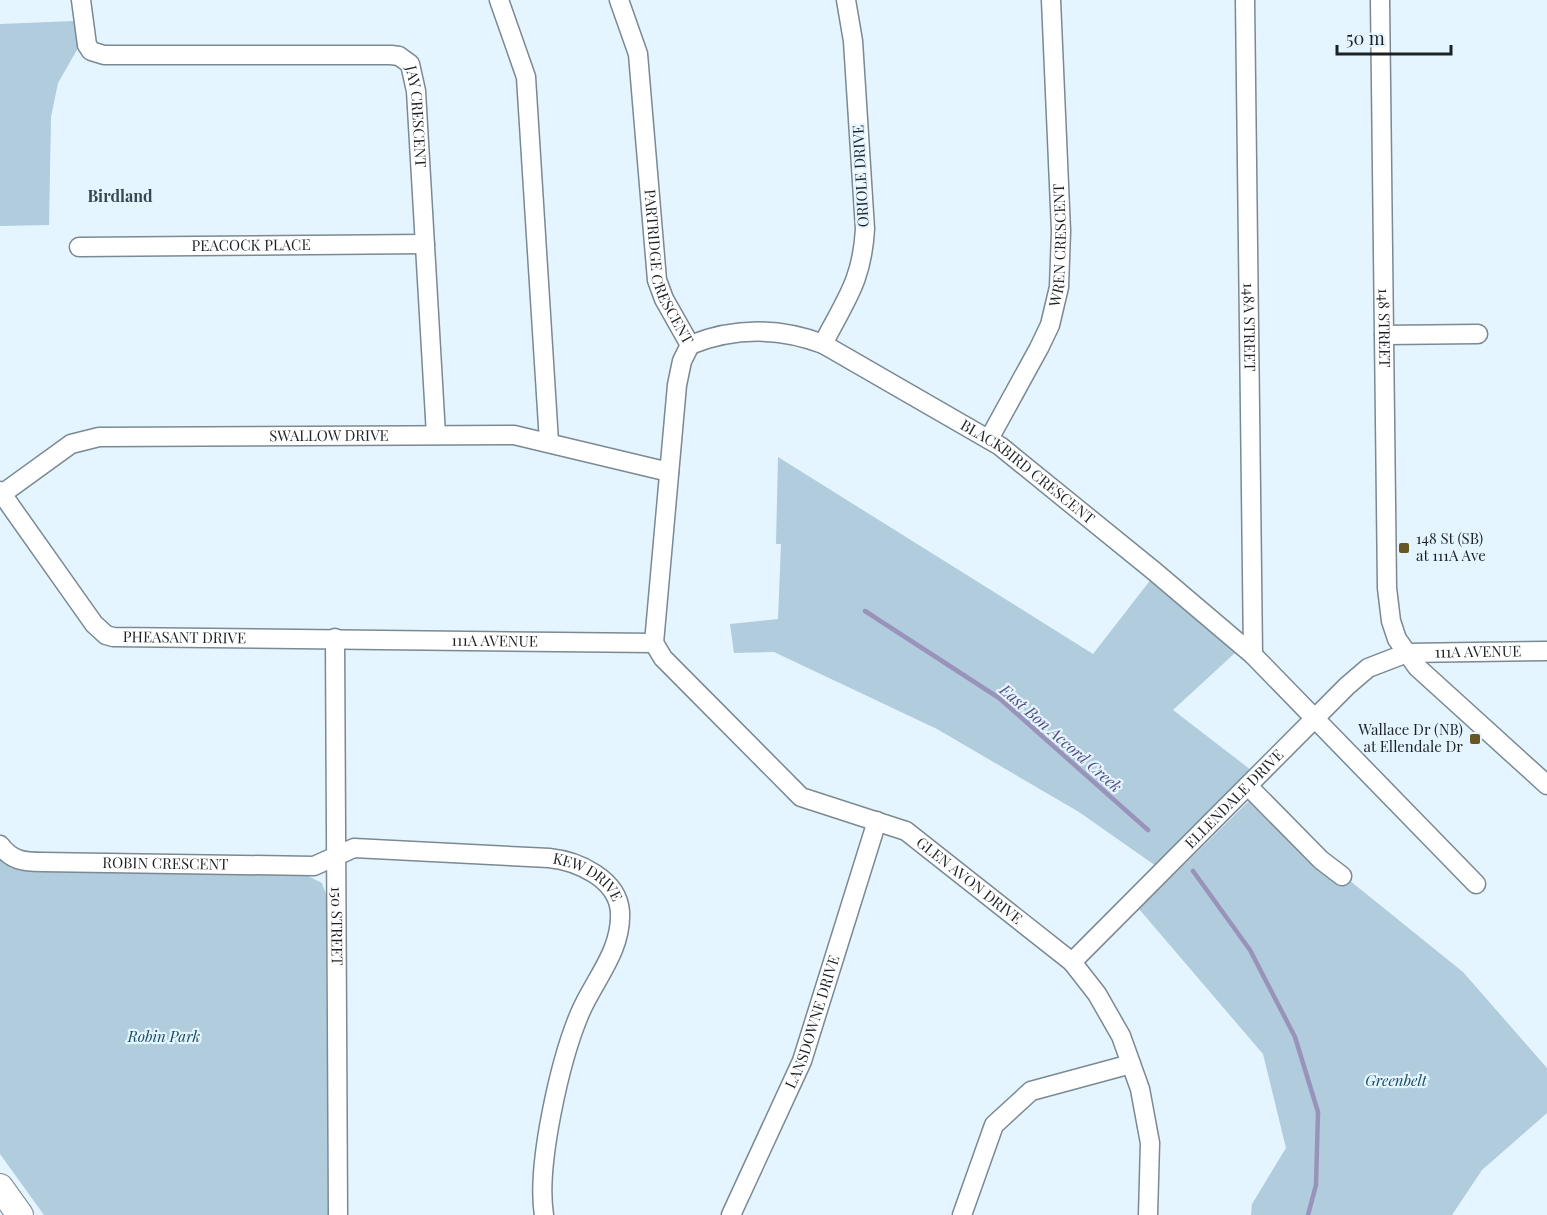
<svg xmlns="http://www.w3.org/2000/svg" width="1547" height="1215" font-family="'Playfair Display',serif">
	<style>
		.green { fill: #b0ccdd }
		.lines { fill: none; stroke-linecap: round; stroke-linejoin: round }
		.stream { stroke: #9993ba; stroke-width: 4.5 }
		.minor-casing { stroke: #7a8992; stroke-width: 21 }
		.highway-casing { stroke: #7a8992; stroke-width: 28 }
		.minor { stroke: #fff; stroke-width: 18 }
		.highway { stroke: #fff; stroke-width: 26 }
		.poi-dot { fill: #685725; stroke: #e4f5ff; stroke-width: 2 }
		.labels { text-anchor: middle; stroke-width: 4.5; stroke-linejoin: round; paint-order: stroke }
		.street-label { font-size: 15px; fill: #1c2125; stroke: #e4f5ff }
		.poi-label { font-size: 15px; fill: #1c2125; stroke: #e4f5ff; text-anchor: start }
		.park-label { font-size: 15px; font-style: italic; fill: #144962; stroke: #e4f5ff }
		.neighbourhood-label { font-size: 16px; font-weight: bold; fill: #38464e; stroke: #e4f5ff }
		.water-label { font-size: 16px; font-style: italic; fill: #564b81; stroke: #e4f5ff }
	</style>
	<rect width="100%" height="100%" fill="#e4f5ff"/>
	<path class="green" d="M74,21L78,48L58,83L51,117L49,225L0,226V24Z
		M778,457L1093,654L1152,578L1236,652L1173,710L1251,770L1156,866L1079,812L937,729L774,652L734,653L730,624L778,619L781,544H776Z
		M1250,800L1463,972L1547,1068V1113L1482,1170L1452,1215H1251L1252,1204L1286,1148L1263,1054L1139,909Z
		M0,858L11,868L21,871L306,875L322,883L326,894L328,1215H44L0,1154Z"/>
	<g class="lines">
		<path class="stream" d="M865,611L999,698L1148,830
			M1193,871L1250,950L1295,1037L1318,1112L1316,1185L1308,1215"/>
		<g class="minor-casing">
			<g id="minor">
				<path id="s1" d="M81,0L87,45L91,51L104,55H391L399,56L410,64L416,91L436,435"/>
				<path d="M499,0L526,77L549,442"/>
				<path id="s2" d="M619,0L638,54L657,280L664,299L690,345"/>
				<path id="s3" d="M1245,0L1253,655"/>
				<path id="s4" d="M1380,0L1387,588L1391,621L1397,639L1417,667L1547,785"/>
				<path id="s5" d="M79,247L425,244"/>
				<path d="M1384,335L1478,334"/>
				<path d="M823,344C846,299 862,281 865,229L853,41L846,0"/>
				<path id="s6" d="M690,345C735,327 778,327 823,344L1000,446L1154,571L1253,655L1476,884"/>
				<path id="s7" d="M989,439L1039,348L1050,325L1059,287L1061,231L1051,0"/>
				<path id="s8" d="M0,491L94,624L106,635L113,637L654,643"/>
				<path id="s9" d="M2,494L71,444L99,437L514,435L669,472"/>
				<path id="s10" d="M335,638L338,1215"/>
				<path id="s11" d="M654,643L663,658L801,797L906,831L1072,962L1097,994L1121,1036L1140,1089L1150,1143L1148,1215"/>
				<path d="M654,643L677,385L682,361L690,345"/>
				<path d="M1248,786L1321,860L1342,876"/>
				<path id="s12" d="M0,845C12,861 24,862 42,862L314,866L354,848L549,858C578,861 618,879 620,912C622,951 594,980 580,1013C560,1060 536,1166 544,1215"/>
				<path id="s13" d="M1072,962L1347,686L1368,668L1407,653L1547,651"/>
				<path id="s14" d="M731,1215L802,1061L877,821"/>
				<path d="M962,1215L994,1125L1031,1091L1131,1064"/>
			</g>
		</g>
		<g class="highway-casing">
			<path id="highway" d="M0,1187L20,1215"/>
		</g>
		<use href="#minor" class="minor"/>
		<use href="#highway" class="highway"/>
	</g>
	<g class="poi-dot">
		<rect x="1398" y="542" width="12" height="12" rx="3"/>
		<rect x="1469" y="733" width="12" height="12" rx="3"/>
	</g>
	<g class="labels">
		<g class="street-label">
			<text dy="5" stroke="none"><textPath href="#s1" startOffset="428">JAY CRESCENT</textPath></text>
			<text transform="translate(861 176) rotate(-93)" y="5">ORIOLE DRIVE</text>
			<text dy="5" stroke="none"><textPath href="#s5" startOffset="172">PEACOCK PLACE</textPath></text>
			<text dy="5" stroke="none"><textPath href="#s7" startOffset="210">WREN CRESCENT</textPath></text>
			<text dy="5" stroke="none"><textPath href="#s2" startOffset="274">PARTRIDGE CRESCENT</textPath></text>
			<text dy="5" stroke="none"><textPath href="#s3" startOffset="327">148A STREET</textPath></text>
			<text dy="5" stroke="none"><textPath href="#s4" startOffset="328">148 STREET</textPath></text>
			<text dy="5" stroke="none"><textPath href="#s9" startOffset="344">SWALLOW DRIVE</textPath></text>
			<text dy="5" stroke="none"><textPath href="#s6" startOffset="378">BLACKBIRD CRESCENT</textPath></text>
			<text dy="5" stroke="none"><textPath href="#s8" startOffset="258">PHEASANT DRIVE</textPath></text>
			<text dy="5" stroke="none"><textPath href="#s8" startOffset="568">111A AVENUE</textPath></text>
			<text dy="5" stroke="none"><textPath href="#s13" startOffset="530">111A AVENUE</textPath></text>
			<text dy="5" stroke="none"><textPath href="#s13" startOffset="230">ELLENDALE DRIVE</textPath></text>
			<text dy="5" stroke="none"><textPath href="#s12" startOffset="171">ROBIN CRESCENT</textPath></text>
			<text dy="5" stroke="none"><textPath href="#s11" startOffset="404">GLEN AVON DRIVE</textPath></text>
			<text dy="5" stroke="none"><textPath href="#s12" startOffset="603">KEW DRIVE</textPath></text>
			<text dy="5" stroke="none"><textPath href="#s10" startOffset="288">150 STREET</textPath></text>
			<text dy="5" stroke="none"><textPath href="#s14" startOffset="210">LANSDOWNE DRIVE</textPath></text>
		</g>
		<g class="poi-label">
			<text x="1416" y="544">148 St (SB)<tspan x="1416" dy="17">at 111A Ave</tspan></text>
			<text x="1463" y="735" text-anchor="end">Wallace Dr (NB)<tspan x="1463" dy="17">at Ellendale Dr</tspan></text>
		</g>
		<g class="park-label">
			<text x="164" y="1042">Robin Park</text>
			<text x="1396" y="1086">Greenbelt</text>
		</g>
		<g class="neighbourhood-label">
			<text x="120" y="202">Birdland</text>
		</g>
		<g class="water-label">
			<text transform="translate(1061 738) rotate(41)" y="6">East Bon Accord Creek</text>
		</g>
	</g>
	<path d="M1337 45v9h114v-9" fill="none" stroke="#1c2125" stroke-width="3"/>
	<text x="1346" y="45" font-size="18" fill="#1c2125" stroke="#e4f5ff" stroke-width="4.5" paint-order="stroke">50 m</text>
</svg>
